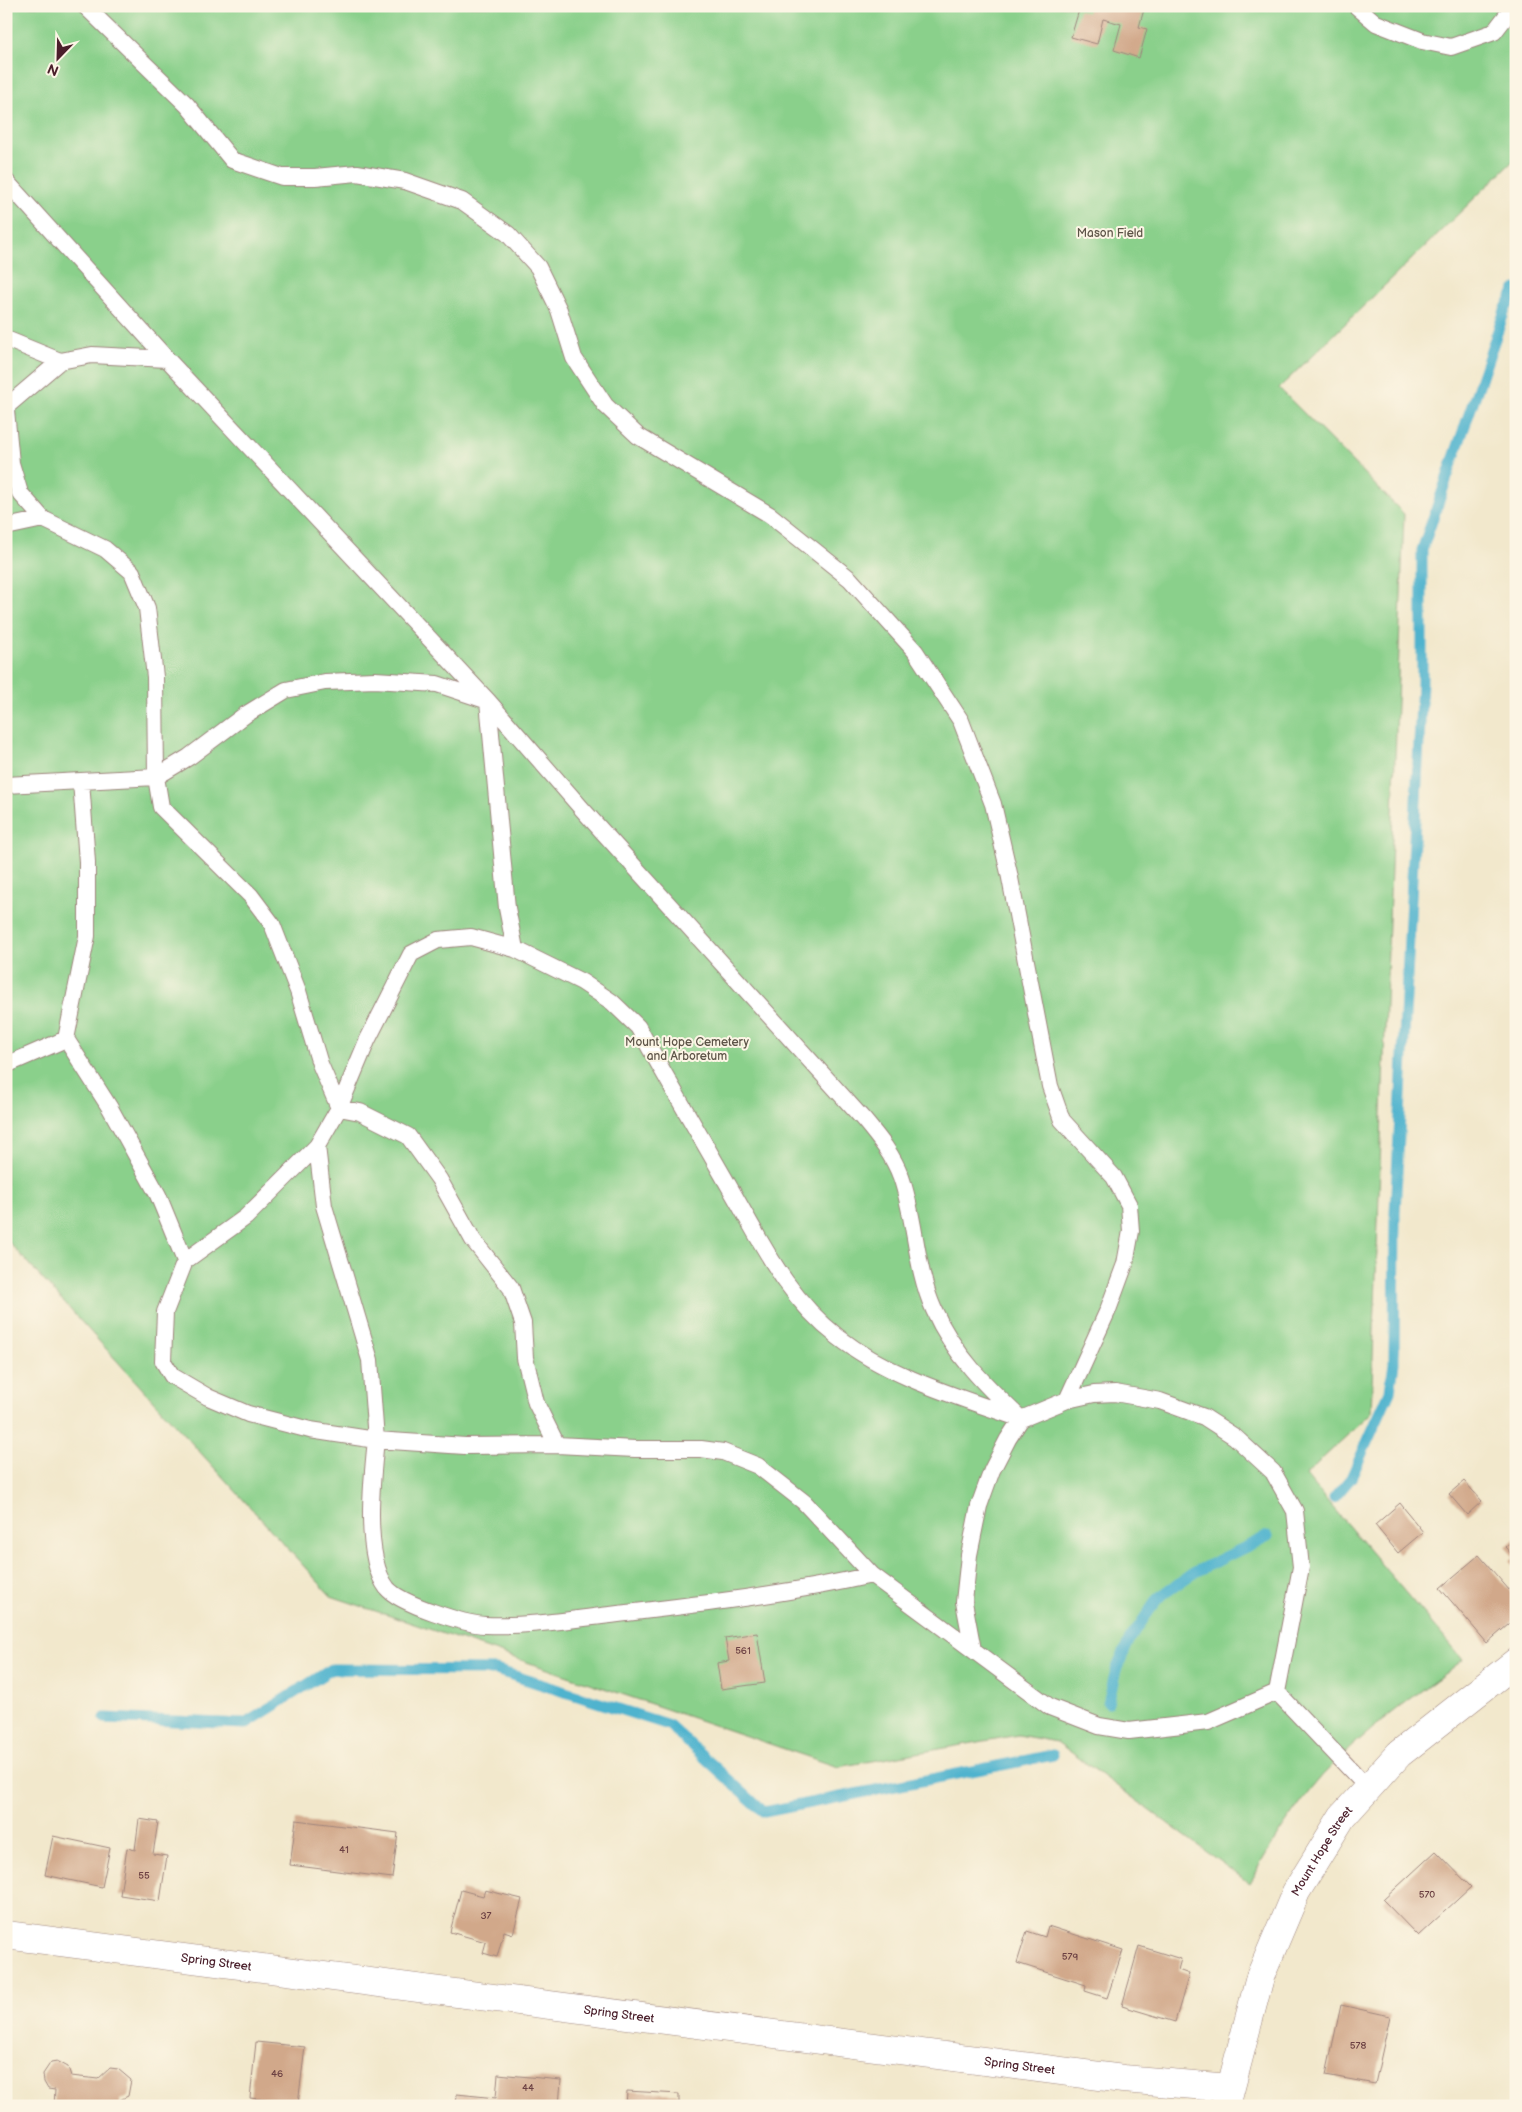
<svg xmlns="http://www.w3.org/2000/svg" width="1522" height="2112" font-family="'Balsamiq Sans',sans-serif">
	<style>
		.green { fill: #8ad08b; stroke: #6a785b }
		.lines { fill: none; stroke-linecap: round; stroke-linejoin: round }
		.stream { stroke: #4fb3ce; stroke-width: 11 }
		.building { fill: #d1a88a }
		.service-casing { stroke: #9e847c; stroke-width: 18 }
		.minor-casing { stroke: #9e847c; stroke-width: 29 }
		.tertiary-casing { stroke: #9e847c; stroke-width: 29 }
		.service { stroke: #fff; stroke-width: 16 }
		.minor { stroke: #fff; stroke-width: 28 }
		.tertiary { stroke: #fff; stroke-width: 28 }
		.labels { text-anchor: middle; stroke-width: 4; stroke-linejoin: round; paint-order: stroke }
		.number-label { font-size: 10px; fill: #6c4143 }
		.park-label { font-size: 12px; fill: #5d5448; stroke: #fcf5e5 }
		.street-label { font-size: 12px; fill: #4a1f2b; stroke: #fcf5e5 }
	</style>
	<rect width="100%" height="100%" fill="#fcf5e5"/>
	<filter id="ink" filterUnits="userSpaceOnUse"><feTurbulence type="fractalNoise" baseFrequency=".02" numOctaves="2"/><feDisplacementMap in="SourceGraphic" scale="10" xChannelSelector="R" yChannelSelector="G"/><feConvolveMatrix kernelMatrix="1 2 1 2 8 2 1 2 1" color-interpolation-filters="sRGB"/></filter>
	<filter id="wash" filterUnits="userSpaceOnUse"><feTurbulence type="fractalNoise" baseFrequency=".0096" numOctaves="4" result="noise"/><feDisplacementMap in="SourceGraphic" scale="20" xChannelSelector="R" yChannelSelector="G"/><feGaussianBlur stdDeviation="1.12" result="paint"/><feColorMatrix in="noise" values="0 0 0 0 0 0 0 0 0 0 0 0 0 0 0 0 0 1.4 0 .05"/><feComposite in="paint" operator="in"/></filter>
	<g filter="url(#wash)">
		<rect width="100%" height="100%" fill="#f2e8cc"/>
		<path class="green" d="M6,6H1516V158L1279,388L1404,514L1371,1413L1305,1475L1463,1660C1415,1696 1363,1731 1322,1776C1293,1809 1271,1845 1249,1883L1057,1742L1018,1735L838,1767L331,1596L6,1239Z"/>
		<g class="lines">
			<path class="stream" d="M1334,1498L1351,1478L1390,1391L1394,1363L1395,1213L1422,683V550L1505,310L1516,289
				M1108,1703L1116,1670L1130,1639L1158,1598L1193,1573L1268,1536
				M105,1718L245,1724L332,1669L496,1670L669,1725L764,1812L1053,1755"/>
		</g>
		<g id="blocks">
			<path class="building" d="M1089,6H1145L1139,27L1147,29L1139,58L1114,50L1121,24L1103,19L1097,44L1071,37L1079,10L1087,13Z
				M1464,1481L1482,1501L1467,1515L1449,1494Z
				M1400,1503L1423,1532L1398,1553L1375,1525Z
				M1516,1538V1568L1510,1561L1514,1557L1505,1547Z
				M1479,1555L1516,1598V1618L1487,1643L1440,1588Z
				M757,1633L765,1683L721,1689L717,1663L729,1661L725,1638Z
				M139,1819L158,1822L153,1854L167,1856L160,1901L120,1895L127,1848L135,1850Z
				M296,1820L398,1833L392,1878L290,1865Z
				M53,1836L110,1848L102,1887L45,1875Z
				M1436,1851L1471,1887L1418,1936L1383,1900Z
				M461,1890L483,1896L485,1890L522,1899L513,1934L504,1931L497,1957L483,1953L486,1942L450,1932Z
				M1048,1926L1123,1950L1107,1998L1085,1991L1086,1985L1017,1963L1027,1931L1045,1937Z
				M1139,1946L1181,1959L1178,1970L1189,1974L1175,2022L1122,2006Z
				M1341,2005L1390,2016L1375,2084L1326,2075Z
				M256,2042L305,2047L298,2104L250,2098Z
				M57,2061L68,2067L71,2076L98,2079L110,2068L118,2069L131,2080L128,2096L120,2100V2106H54L55,2090L48,2089L44,2082L43,2074L51,2062Z
				M498,2074L561,2080L559,2106H456L457,2094L496,2098Z
				M627,2091L679,2094V2106H626Z"/>
		</g>
	</g>
	<g filter="url(#ink)">
		<use href="#blocks" fill-opacity="0" stroke="#9e847c" stroke-width="1"/>
		<g class="lines">
			<g class="service-casing">
				<path id="service" d="M85,6L187,105L232,160L282,177H315L357,173L405,181L462,201L508,234L538,267L559,310L574,358L605,405L638,436L770,515L850,579L915,651L961,721L993,804L1009,873L1050,1086L1062,1120L1114,1177L1129,1205L1131,1231L1125,1264L1108,1310L1067,1400
					M1356,6L1376,23L1422,41L1451,47L1494,32L1514,6
					M6,181L167,359L488,701L437,684L375,680L325,682L286,690L245,715L189,757L156,777L161,807L251,896L272,924L298,991L320,1064L339,1108L317,1146L246,1217L185,1261L165,1312L163,1361L172,1376L208,1397L248,1414L310,1430L376,1440L370,1360L324,1206L317,1146
					M6,339L60,361L6,407
					M60,361L92,355L167,359
					M6,410L11,463L20,493L43,519L6,527
					M43,519L105,549L132,572L147,608L155,677L156,777L81,781
					M6,785L81,781L87,862V936L66,1039L6,1065
					M515,949L507,908L488,701L583,810L864,1120C879,1138 893,1155 901,1177C916,1220 915,1268 934,1310C954,1355 986,1386 1021,1419C959,1397 891,1378 838,1337C788,1298 765,1249 734,1195C702,1139 669,1083 638,1027L612,1002L582,982L515,949L471,937L438,940L411,954L367,1041L339,1108L360,1112L408,1136L439,1179L473,1240L511,1288L523,1323L525,1358L536,1403L557,1445
					M66,1039L110,1108L158,1195L185,1261
					M872,1575C788,1594 703,1604 618,1614C574,1619 529,1627 485,1625C465,1624 400,1604 387,1588C363,1557 372,1477 376,1440L465,1446L557,1445L635,1449H701L723,1452L758,1466L804,1502L872,1575L1050,1707L1099,1726L1129,1731L1208,1722L1277,1692
					M973,1650L964,1602L969,1555L979,1506L992,1470L1008,1439L1021,1419L1067,1400L1094,1394L1115,1393L1160,1401L1204,1417L1235,1437L1273,1472L1295,1511L1301,1567L1277,1692
					M1277,1692L1368,1788"/>
			</g>
			<g class="minor-casing">
				<g id="minor">
					<path id="s1" d="M6,1935L1123,2079L1230,2088"/>
				</g>
			</g>
			<g class="tertiary-casing">
				<g id="tertiary">
					<path id="s2" d="M1226,2106L1260,1977L1296,1892L1342,1817L1399,1754L1516,1662"/>
				</g>
			</g>
			<use href="#service" class="service"/>
			<use href="#minor" class="minor"/>
			<use href="#tertiary" class="tertiary"/>
		</g>
	</g>
	<g class="labels">
		<g class="number-label">
			<text x="743" y="1654">561</text>
			<text x="344" y="1853">41</text>
			<text x="144" y="1879">55</text>
			<text x="1427" y="1898">570</text>
			<text x="486" y="1919">37</text>
			<text x="1070" y="1960">579</text>
			<text x="1358" y="2049">578</text>
			<text x="277" y="2077">46</text>
			<text x="528" y="2091">44</text>
		</g>
		<g class="park-label">
			<text x="1110" y="237">Mason Field</text>
			<text x="687" y="1046">Mount Hope Cemetery<tspan x="687" dy="14">and Arboretum</tspan></text>
		</g>
		<g class="street-label">
			<text dy="4" stroke="none"><textPath href="#s2" startOffset="274">Mount Hope Street</textPath></text>
			<text dy="4" stroke="none"><textPath href="#s1" startOffset="212">Spring Street</textPath></text>
			<text dy="4" stroke="none"><textPath href="#s1" startOffset="618">Spring Street</textPath></text>
			<text dy="4" stroke="none"><textPath href="#s1" startOffset="1022">Spring Street</textPath></text>
		</g>
	</g>
	<rect width="1522" height="2112" fill="none" stroke="#fcf5e5" stroke-width="25"/>
	<g transform="translate(58 58) rotate(203)" stroke="#fcf5e5" stroke-width="4" paint-order="stroke">
	<path d="M0-4L9 19L0 12L-9 19Z" fill="#4a1f2b"/>
	<text y="-8" font-size="14" font-weight="bold" text-anchor="middle" fill="#4a1f2b">N</text>
	</g>
</svg>
